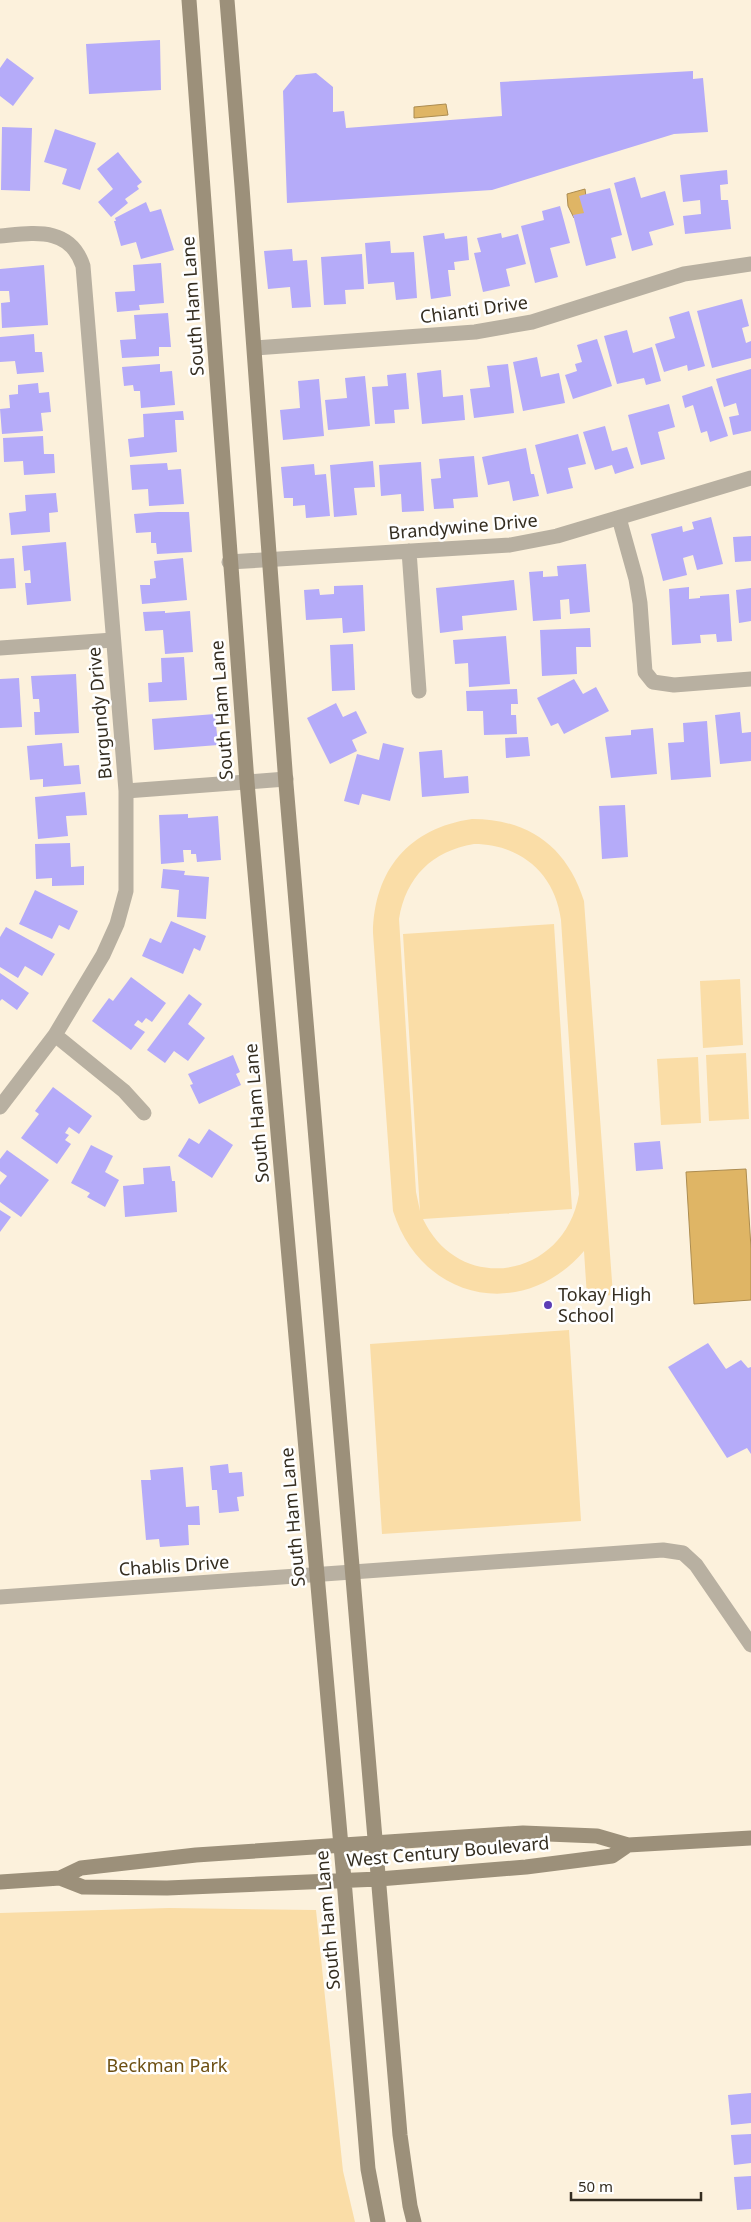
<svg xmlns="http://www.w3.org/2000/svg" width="751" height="2222" font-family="'Noto Sans',sans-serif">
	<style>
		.green { fill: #fadda7; fill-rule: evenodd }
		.water { fill: #dfb565; stroke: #ac8c50 }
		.building { fill: #b5abf9 }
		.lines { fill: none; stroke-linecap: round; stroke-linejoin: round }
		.street { stroke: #b8b0a1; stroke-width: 15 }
		.secondary { stroke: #9c907a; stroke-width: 15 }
		.poi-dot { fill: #5c3db5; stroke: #fff; stroke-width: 2 }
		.labels { text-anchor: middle; stroke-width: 5; stroke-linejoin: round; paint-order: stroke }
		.street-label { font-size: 18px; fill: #342d20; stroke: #fff }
		.poi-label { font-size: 18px; fill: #342d20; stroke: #fff; text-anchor: start }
		.park-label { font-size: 18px; fill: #6c4f12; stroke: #fff }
	</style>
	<rect width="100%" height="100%" fill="#fcf1dc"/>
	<path class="green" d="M472,819C529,819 567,847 584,901L613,1295L587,1297L584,1251C522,1323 421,1300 393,1211L373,933C374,870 409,828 472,819ZM474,844C520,844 555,873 561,920L579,1194C565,1278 460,1297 423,1219L572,1209L554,924L403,934L420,1211L416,1192L399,919C406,877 432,851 474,844Z
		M740,979L743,1045L703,1048L700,981Z
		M746,1053L749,1119L709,1121L706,1055Z
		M698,1057L701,1123L661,1125L657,1059Z
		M569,1330L581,1521L382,1534L370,1344Z
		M169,1908L316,1910L343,2171L355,2222H0V1913Z"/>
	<path class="water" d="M446,104L448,115L414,118V107Z
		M585,189L588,212L574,218L568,206L567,194Z
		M746,1169L751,1248V1300L694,1304L686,1172Z"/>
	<path class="building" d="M160,40L161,90L89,94L86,44Z
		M7,58L34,78L13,106L0,96V68Z
		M693,71V79L703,78L708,132L674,134L492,190L287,203L283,91L296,75L316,73L333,87V112L344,111L346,128L502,116L500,82Z
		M2,127L32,128L30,191L1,190Z
		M55,129L96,143L80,190L62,184L67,169L44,162Z
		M118,152L142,182L137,186L139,189L125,199L128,203L111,217L98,202L113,189L97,169Z
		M727,170L728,184L720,185L721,200H728L731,229L685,234L683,216L701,214L700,200L683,202L680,175Z
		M635,177L641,198L665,191L674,225L649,232L653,245L632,251L614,183Z
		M610,188L622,235L611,238L616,258L586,266L573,215L584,213L579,196Z
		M146,202L150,212L161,209L174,250L141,259L136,242L121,246L114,221H116L115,218Z
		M560,206L570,243L550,248L558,277L535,283L521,226L544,220L542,211Z
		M444,233L445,239L467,236L469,260L454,262L455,270H448L451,296L431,299L423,236Z
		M501,233L502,238L518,234L526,264L506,269L510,286L483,292L474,253L481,252L477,238Z
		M390,241L391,253L414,252L417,298L396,300L394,282L368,284L365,243Z
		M292,249L293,261L307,260L311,307L292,308L290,287L268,289L264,251Z
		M362,254L364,289L345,290L346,304L324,305L321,257Z
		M161,263L164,303L139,305L140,310L117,312L115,292L135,291L133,265Z
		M44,265L48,325L2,328L1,303L10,302L9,291H0V269Z
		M742,299L749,326L742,328L746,343L751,341V358L712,368L697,311Z
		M689,311L705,366L688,371L687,365L664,372L655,344L675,338L669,317Z
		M168,313L171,347H159V356L122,358L120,340L136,339L134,315Z
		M627,330L633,353L652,347L661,381L646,385L644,378L617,384L604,336Z
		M34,334L35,352H42L44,372L17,374L15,361L0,362V337Z
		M597,339L612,386L573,399L565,375L577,371L575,364L582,362L577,345Z
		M537,357L541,377L559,373L565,403L523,411L513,362Z
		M160,364V372L172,371L175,405L141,408L140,391H134L133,385L124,386L122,367Z
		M508,364L514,413L474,418L470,389L490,387L487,366Z
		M751,369V431L733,435L729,417L739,415L736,403L724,407L716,379Z
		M441,370L443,397L463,395L465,420L422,424L417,373Z
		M406,373L409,409L394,410L395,423L375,424L372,387L388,386L387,375Z
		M365,376L370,426L328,430L325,400L347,398L345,378Z
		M319,379L324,436L283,440L280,410L300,408L298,381Z
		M38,383L39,393L49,392L51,412L41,413L43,431L2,434L0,409L10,408L9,395L18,394V385Z
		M712,386L728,436L710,442L707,431L701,433L693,405L685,408L682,396Z
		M669,404L675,427L658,432L665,459L641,465L628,415Z
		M183,411L184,420H175L177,452L130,457L128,439L144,437L143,414Z
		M605,426L612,451L627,447L634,468L615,474L612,465L595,470L583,432Z
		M578,434L586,464L568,468L573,488L547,494L535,445Z
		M43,436L44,454H54L55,473L24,475L23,461L4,462L3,438Z
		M526,448L531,474H534L539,496L513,501L509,481L488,485L482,457Z
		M474,456L478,497L453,499L454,508L434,509L431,479L441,478L439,459Z
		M373,461L375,487L354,488L357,515L334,517L330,465Z
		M421,462L424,511L402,512L401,494L381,496L379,465Z
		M167,463L168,470L181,469L184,504L149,506L148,489L132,490L130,465Z
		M314,464L315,475L326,474L330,516L306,518L305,505L293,506V498H284L281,467Z
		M56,493L58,512L49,513L50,532L11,535L9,513L26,511L25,495Z
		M158,512H189L192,552L157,554L156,543H151V532L136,533L134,514Z
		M711,517L723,564L697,570L693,555L683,558L687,575L663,581L651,534L682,526L683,532L694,529L692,522Z
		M751,536V561L735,562L733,537Z
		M66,542L71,601L27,605L25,583H31L30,570L24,571L22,546Z
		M14,558L16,588L0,589V559Z
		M183,558L187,600L142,604L140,585H150V579L156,578L154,561Z
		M586,564L590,612L570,614L569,599L560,600L561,619L533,621L529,572L543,571V577L558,576L557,566Z
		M514,580L517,610L462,616L463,630L440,633L436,588Z
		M363,585L365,631L343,633L342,618L306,620L304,590L319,589L320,595L334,594V586Z
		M689,587V599L700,598V596L729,594L732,641L717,642L716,634L700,635L701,643L672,645L669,589Z
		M751,588V621L739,623L736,590Z
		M165,611V613L190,611L193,652L165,654L163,630L145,631L143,612Z
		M590,628L591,647H576L577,674L542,676L540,630Z
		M506,636L510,684L469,687L468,663L455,664L453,640Z
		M353,644L355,690L332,691L330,645Z
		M184,657L187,700L149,702L148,683L162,682L161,658Z
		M76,674L79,733L35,735L34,712H40L39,699H33L31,676Z
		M19,678L22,727L0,728V679Z
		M574,679L583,694L596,687L609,711L564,734L558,723L551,726L537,698Z
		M517,689L518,704H511V715H516L517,734L484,735L483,711H467L466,691Z
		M336,703L343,717L356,711L367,733L352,740L357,751L330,764L307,718Z
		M740,712L742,733L751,732V761L720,764L715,715Z
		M215,714L218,745L154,750L152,719Z
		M707,721L711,777L671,780L668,743L684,742L683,723Z
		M653,728L657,774L611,778L605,737L631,735V730Z
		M528,737L530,756L506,758L505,738Z
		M62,743L64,766L79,765L81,784L43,787V779L30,780L27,746Z
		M383,743L404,748L390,801L362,794L359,805L344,801L357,754L379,760Z
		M442,750L444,778L468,776L469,793L422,797L419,752Z
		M85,792L87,815L66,816L68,836L38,839L35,797Z
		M625,805L628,857L602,859L599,806Z
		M188,814V818L218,816L221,860L197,862L196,854H191V850H183L184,862L161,864L159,815Z
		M70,843L71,867L84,866V885L52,886V878L36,879L35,844Z
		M163,869L185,871L184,875L209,877L206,919L177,917L179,890L161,888Z
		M35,890L78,911L69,930L59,925L52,939L19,924Z
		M171,921L206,936L200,951L194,948L183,974L142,956L150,938L161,943Z
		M6,927L55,954L42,976L25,966L18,978L0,967V937Z
		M0,973L29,993L17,1010L2,999L0,1001Z
		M131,977L166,1003L152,1022L146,1018L142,1023L138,1020L134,1025L145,1032L131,1050L92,1021L109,998L113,1001Z
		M189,994L202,1004L188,1024L205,1038L188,1061L174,1051L165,1063L147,1050Z
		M233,1055L240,1072L236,1074L241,1085L199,1104L190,1085L193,1084L188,1074Z
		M53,1087L92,1116L79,1134L69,1127L65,1133L69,1135L65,1140L71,1144L57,1164L21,1138L39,1114L35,1111Z
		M209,1129L233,1145L212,1178L178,1156L189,1138L199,1144Z
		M660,1141L663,1169L636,1171L634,1143Z
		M91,1145L113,1156L105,1172L119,1180L105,1207L87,1197L90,1193L71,1183Z
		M7,1150L49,1180L21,1217L0,1202V1185L7,1176L0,1171V1159Z
		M170,1166L172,1181H175L177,1212L125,1217L123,1186L144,1184L143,1168Z
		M0,1210L11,1217L0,1232Z
		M708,1343L726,1369L741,1360L748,1368L751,1367V1454L747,1448L727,1458L668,1367Z
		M228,1464L229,1473L242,1472L244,1496L237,1497L239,1511L219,1513L217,1490H212L210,1466Z
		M183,1467L186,1507L199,1506L200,1525H188L189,1545L160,1547L159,1539L146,1540L141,1480H151L150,1470Z
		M751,2093V2123L731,2125L728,2095Z
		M751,2134V2163L734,2165L731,2135Z
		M751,2176V2209L737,2210L734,2177Z"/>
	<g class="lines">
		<path class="street" d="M0,236C34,233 70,226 83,266L126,791V891L117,924L103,955L55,1035L0,1107
			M255,348L475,332L532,322L684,274L751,264
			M619,518L636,579L640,603L645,672L653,682L674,685L751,679
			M409,551L419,691
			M229,562L510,545L557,536L751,478
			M0,648L113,640
			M126,791L286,779
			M55,1035L124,1091L144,1113
			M0,1597L663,1550L683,1553L696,1565L751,1645"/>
		<path class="secondary" d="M189,0L247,782L344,1880L368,2169L378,2222
			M227,0C249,261 266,522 286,784C322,1234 363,1684 400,2135L410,2206L414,2222
			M60,1878L83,1887L167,1888L379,1879L526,1867L612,1856L628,1845
			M0,1882L60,1878L81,1868L196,1855L523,1833L597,1836L628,1845L751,1838"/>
	</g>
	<circle class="poi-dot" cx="548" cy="1305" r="5"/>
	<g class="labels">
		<g class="street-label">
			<text transform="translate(193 306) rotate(-94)" y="6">South Ham Lane</text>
			<text transform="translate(474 310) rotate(-8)" y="6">Chianti Drive</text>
			<text transform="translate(463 527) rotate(-5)" y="6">Brandywine Drive</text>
			<text transform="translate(222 710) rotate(-94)" y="6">South Ham Lane</text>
			<text transform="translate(100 713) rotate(-95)" y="6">Burgundy Drive</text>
			<text transform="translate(257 1113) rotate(-95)" y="6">South Ham Lane</text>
			<text transform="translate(293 1517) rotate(-95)" y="6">South Ham Lane</text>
			<text transform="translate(174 1566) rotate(-4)" y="6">Chablis Drive</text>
			<text transform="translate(448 1852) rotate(-5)" y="6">West Century Boulevard</text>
			<text transform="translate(328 1920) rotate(-95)" y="6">South Ham Lane</text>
		</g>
		<g class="poi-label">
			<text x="558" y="1301">Tokay High<tspan x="558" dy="21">School</tspan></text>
		</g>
		<g class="park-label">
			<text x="167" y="2072">Beckman Park</text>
		</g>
	</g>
	<path d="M571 2192v8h130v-8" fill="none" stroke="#342d20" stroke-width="2.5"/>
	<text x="578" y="2192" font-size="15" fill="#342d20" stroke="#ffffff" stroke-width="4" paint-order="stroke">50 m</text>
</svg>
